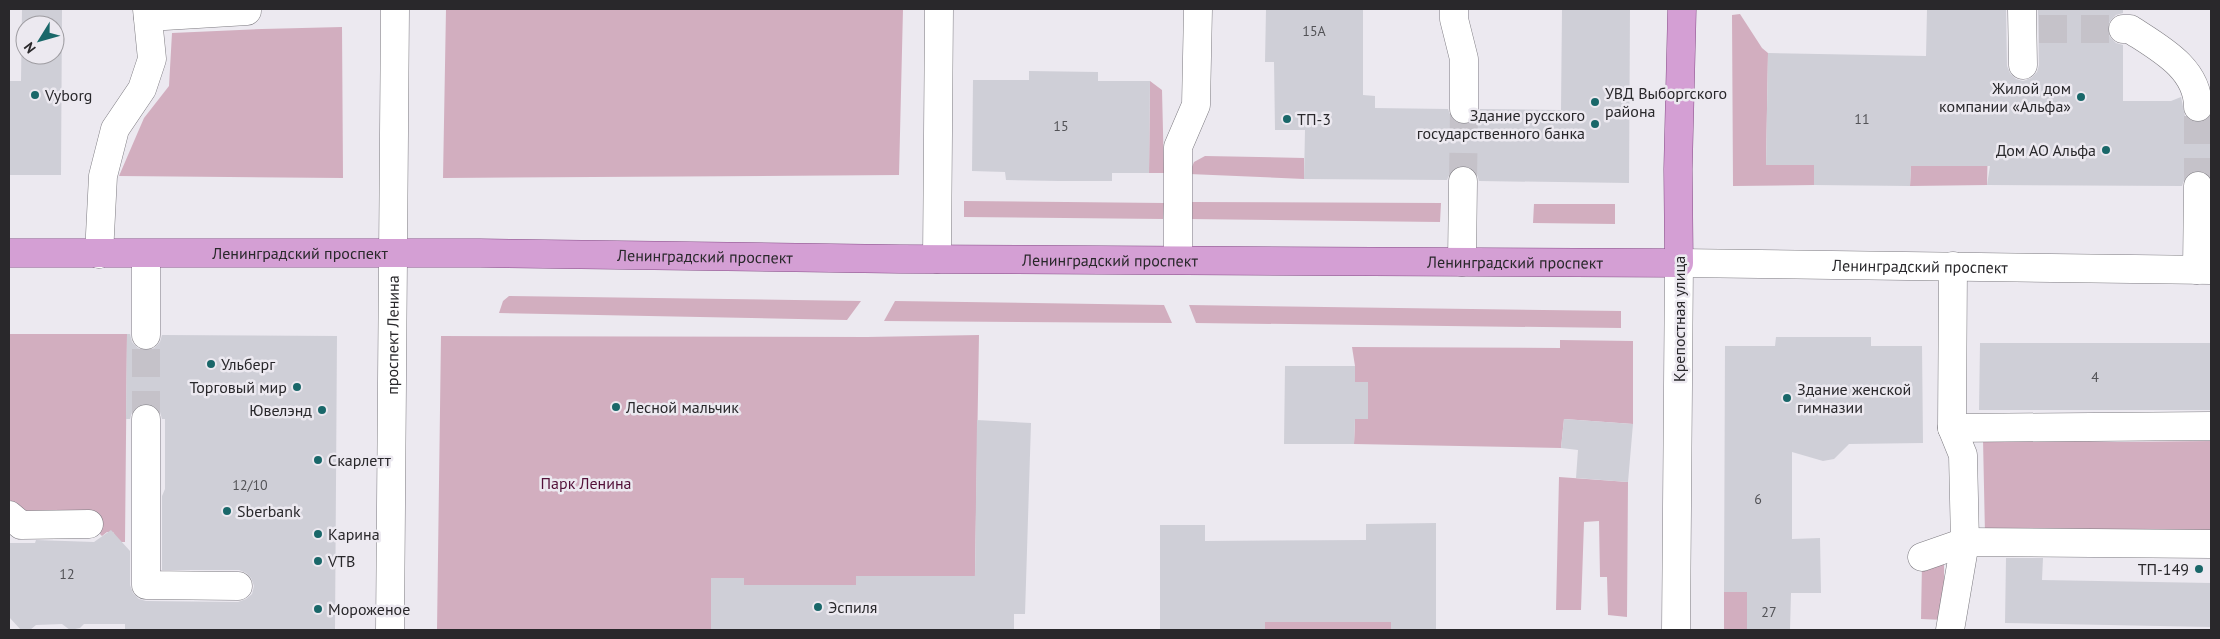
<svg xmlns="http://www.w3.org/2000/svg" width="2220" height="639" font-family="'PT Sans',sans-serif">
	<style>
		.green { fill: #d2aebf }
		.building { fill: #cfcfd7; fill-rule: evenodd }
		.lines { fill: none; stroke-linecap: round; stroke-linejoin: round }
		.minor-tunnel { stroke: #c5c2c9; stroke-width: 28; stroke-dasharray: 28 14; stroke-linecap: butt }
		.minor-casing { stroke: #7d7b81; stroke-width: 29 }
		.major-casing { stroke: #864c87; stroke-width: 29 }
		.minor { stroke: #fff; stroke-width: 28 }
		.major { stroke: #d49fd4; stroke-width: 28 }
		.poi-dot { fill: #196769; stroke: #ece9f0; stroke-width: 2 }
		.labels { text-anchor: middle; stroke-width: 5; stroke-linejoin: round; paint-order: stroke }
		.number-label { font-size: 14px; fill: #525256 }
		.poi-label { font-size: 16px; fill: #29282b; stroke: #ece9f0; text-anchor: start }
		.street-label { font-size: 16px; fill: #29282b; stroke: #ece9f0 }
		.park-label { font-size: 16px; fill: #531138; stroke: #ece9f0 }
	</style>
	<rect width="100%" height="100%" fill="#ece9f0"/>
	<path class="green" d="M446,9H903L899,175L443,178Z
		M1740,14L1762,48L1768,53L1766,164L1814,165V185L1733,186L1732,15Z
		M342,27L343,178L119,176L144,118L169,86L172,33L262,29Z
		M1150,81L1162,90L1164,173H1149Z
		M1988,141L1987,185L1910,186L1911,166Z
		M1205,156L1304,158V179L1189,174L1194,162Z
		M964,201L1164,203L1163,219L964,217Z
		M1189,202L1441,203L1440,222L1189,219Z
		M1534,204H1615V224L1533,223Z
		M509,296L861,301L847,320L499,313L503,301Z
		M895,301L1164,305L1172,323L884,321Z
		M1189,305L1621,311V328L1196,323Z
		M9,334H127L125,542H119L113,532H107L102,536L97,531L27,517L9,499Z
		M979,335L974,630H437L441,336L867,337Z
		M1560,340L1633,341V424L1564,419L1561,448L1354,444L1355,419L1368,382H1355V366L1352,347L1560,348Z
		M1983,439L2117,442L2211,441V533L1985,534Z
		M1559,477L1628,482L1627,617L1608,615L1607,577H1600L1599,521L1584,522L1581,610H1556Z
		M1922,563L1944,564V620L1921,619Z
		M1724,592H1747V630H1724Z
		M1265,622H1391V630H1265Z"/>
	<path class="building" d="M22,9H62L61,175H9V81H21ZM25,25H55V55H25Z
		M1266,9H1363V95L1375,96V108L1448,109L1451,117L1457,123L1464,125L1472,122L1478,116L1480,109L1561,110L1562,9H1630L1629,183L1479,181L1477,174L1471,168L1463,165L1455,168L1450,173L1447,180L1304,179L1305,130H1275L1274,62H1265Z
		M1927,9H2006L2007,66L2010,73L2016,79L2023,81L2031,78L2037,72L2039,65L2038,9H2123V13L2116,15L2110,21L2107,29L2110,37L2116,43L2123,45V101H2171L2181,97L2185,116L2192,121L2200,122L2207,120L2211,115V178L2206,172L2198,170L2191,172L2185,178L2182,186L1987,185L1990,166H1911L1910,186L1814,185V165H1766L1768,53L1926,56Z
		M1029,71L1098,72V81H1150L1149,173H1112V181H1059L1006,180L1005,172L972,171L973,80H1029Z
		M127,334H130L132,342L138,348L146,351L154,348L160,342L162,335L337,336L335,630H125V624H84L80,628L70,630L62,624L36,625L30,630H21L9,617V543H35L36,540L94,542L111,530L130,551V585L133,593L139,599L146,601L238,602L246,599L252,594L254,586L251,578L246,573L239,570H162V496L165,489V419H162L160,412L154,406L146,403L138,406L132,412L130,419H126Z
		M1776,337H1871V346H1922L1923,443L1849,444L1834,459L1823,461L1792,452V539L1820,538L1821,593H1791L1790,630H1747V592H1724L1725,346H1775Z
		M1980,343H2211V410H1979Z
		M1285,366H1355V382H1368V419H1355L1354,444H1284Z
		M1564,419L1633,424L1628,482L1576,478L1578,450L1561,448Z
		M977,420L1031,423L1025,614H1014V630H711V578H744V585H856V576H975Z
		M1436,523V630H1391V622H1265V630H1160V525H1205V541L1366,540V524Z
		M2006,558H2043L2042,580L2211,583V627L2005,623Z"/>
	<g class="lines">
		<path class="minor-tunnel" d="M2039,29H2123
			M1463,181L1464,109
			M2198,186V107
			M146,419V335"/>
		<g class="minor-casing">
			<g id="minor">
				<path d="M1454,9V19L1464,59V109"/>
				<path d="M2022,9L2023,65"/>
				<path d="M148,17L247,11"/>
				<path d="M2123,29H2130C2159,48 2198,68 2198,107"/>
				<path d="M99,254L103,176L115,129L142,89L152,59L147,9"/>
				<path d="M146,254V335"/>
				<path d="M937,259L939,9"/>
				<path d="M1178,260V147L1196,105L1198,9"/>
				<path d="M1462,262L1463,181"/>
				<path d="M2197,270L2198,186"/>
				<path d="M146,419V585L238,586"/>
				<path d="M1952,428L2211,426"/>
				<path d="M9,515L21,525L89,524"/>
				<path d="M1922,557L1965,542L2211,544"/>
				<path id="s1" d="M390,630L395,9"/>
				<path id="s2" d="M1676,630L1679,263L2211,270"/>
				<path d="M1950,630L1965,542L1963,455L1952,428L1953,266"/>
			</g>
		</g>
		<g class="major-casing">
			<g id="major">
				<path id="s3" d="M9,253H480L899,259L1679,263L1678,169L1682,9"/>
			</g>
		</g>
		<use href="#minor" class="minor"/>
		<use href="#major" class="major"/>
	</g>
	<g class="poi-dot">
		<circle cx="35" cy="95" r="5"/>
		<circle cx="2081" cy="97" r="5"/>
		<circle cx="1595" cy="102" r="5"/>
		<circle cx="1287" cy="119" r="5"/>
		<circle cx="1595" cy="124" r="5"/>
		<circle cx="2106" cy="150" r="5"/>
		<circle cx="211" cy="364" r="5"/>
		<circle cx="297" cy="387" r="5"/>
		<circle cx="1787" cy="398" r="5"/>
		<circle cx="616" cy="407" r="5"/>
		<circle cx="322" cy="410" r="5"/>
		<circle cx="318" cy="460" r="5"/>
		<circle cx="227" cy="511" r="5"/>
		<circle cx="318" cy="534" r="5"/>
		<circle cx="318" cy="561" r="5"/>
		<circle cx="2199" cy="569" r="5"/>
		<circle cx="818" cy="607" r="5"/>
		<circle cx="318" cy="609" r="5"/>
	</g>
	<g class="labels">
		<g class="number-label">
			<text x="1314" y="36">15А</text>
			<text x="1862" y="124">11</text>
			<text x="1061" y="131">15</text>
			<text x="2095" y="382">4</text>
			<text x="250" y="490">12/10</text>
			<text x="1758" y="504">6</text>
			<text x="67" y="579">12</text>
			<text x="1769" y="617">27</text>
		</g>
		<g class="poi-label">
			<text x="2071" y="94" text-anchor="end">Жилой дом<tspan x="2071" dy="18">компании «Альфа»</tspan></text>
			<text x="1605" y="99">УВД Выборгского<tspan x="1605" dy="18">района</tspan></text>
			<text x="45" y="101">Vyborg</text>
			<text x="1585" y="121" text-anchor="end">Здание русского<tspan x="1585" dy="18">государственного банка</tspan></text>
			<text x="1297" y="125">ТП-3</text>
			<text x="2096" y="156" text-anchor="end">Дом АО Альфа</text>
			<text x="221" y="370">Ульберг</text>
			<text x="287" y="393" text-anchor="end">Торговый мир</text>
			<text x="1797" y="395">Здание женской<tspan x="1797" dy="18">гимназии</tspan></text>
			<text x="626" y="413">Лесной мальчик</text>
			<text x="312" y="416" text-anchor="end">Ювелэнд</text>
			<text x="328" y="466">Скарлетт</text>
			<text x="237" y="517">Sberbank</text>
			<text x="328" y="540">Карина</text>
			<text x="328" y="567">VTB</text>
			<text x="2189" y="575" text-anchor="end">ТП-149</text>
			<text x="828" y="613">Эспиля</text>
			<text x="328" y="615">Мороженое</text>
		</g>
		<g class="street-label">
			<text dy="6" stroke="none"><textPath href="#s3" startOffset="291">Ленинградский проспект</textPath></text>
			<text dy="6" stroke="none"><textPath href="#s3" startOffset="696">Ленинградский проспект</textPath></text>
			<text dy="6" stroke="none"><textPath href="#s3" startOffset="1101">Ленинградский проспект</textPath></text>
			<text dy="6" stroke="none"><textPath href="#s3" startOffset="1506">Ленинградский проспект</textPath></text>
			<text dy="6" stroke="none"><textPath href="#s2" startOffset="608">Ленинградский проспект</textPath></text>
			<text transform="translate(1679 319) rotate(-90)" y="6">Крепостная улица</text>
			<text dy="6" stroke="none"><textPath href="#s1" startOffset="295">проспект Ленина</textPath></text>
		</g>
		<g class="park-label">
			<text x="586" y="489">Парк Ленина</text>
		</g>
	</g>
	<rect width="2220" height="639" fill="none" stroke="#29282b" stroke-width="20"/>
	<g transform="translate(40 40) rotate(233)"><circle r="24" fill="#ece9f0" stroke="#9e9ca1"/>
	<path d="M0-4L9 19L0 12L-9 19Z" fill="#196769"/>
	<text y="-8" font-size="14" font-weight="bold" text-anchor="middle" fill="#29282b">N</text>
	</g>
</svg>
